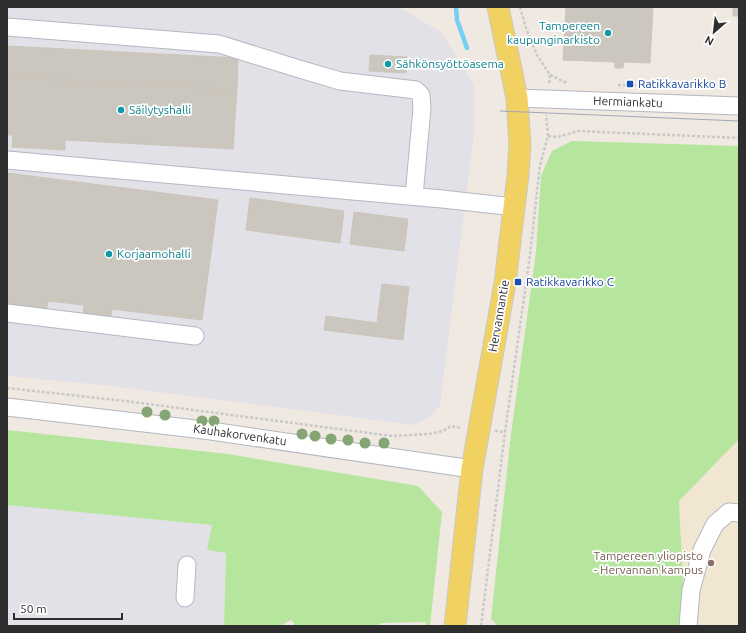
<svg xmlns="http://www.w3.org/2000/svg" width="746" height="633" font-family="Ubuntu,sans-serif">
	<style>
		.industrial { fill: #e3e1e8 }
		.education { fill: #f0e6d1 }
		.green { fill: #b6e59e }
		.lines { fill: none; stroke-linecap: round; stroke-linejoin: round }
		.stream { stroke: #75cff0; stroke-width: 4.5 }
		.building { fill: #cbc7bf; stroke: #cbc5ba }
		.minor-casing { stroke: #b4b7c1; stroke-width: 19 }
		.major-casing { stroke: #c9c9c9; stroke-width: 23 }
		.path { stroke: #c9c9c9; stroke-width: 2.5; stroke-dasharray: 3 2; stroke-linecap: butt }
		.minor { stroke: #fff; stroke-width: 17 }
		.major { stroke: #f2d163; stroke-width: 21 }
		.tram { stroke: #a3a6b8; stroke-width: 1 }
		.tree { fill: #84a574 }
		.culture-dot { fill: #0f9aa8; stroke: #fff; stroke-width: 1.5 }
		.transit-dot { fill: #1a4fb4; stroke: #fff; stroke-width: 1.5 }
		.education-dot { fill: #8d6e63; stroke: #fff; stroke-width: 1.5 }
		.labels { text-anchor: middle; stroke-width: 3.5; stroke-linejoin: round; paint-order: stroke }
		.culture-label { font-size: 12px; fill: #0d838f; stroke: #fff; text-anchor: start }
		.transit-label { font-size: 12px; fill: #164399; stroke: #fff; text-anchor: start }
		.street-label { font-size: 12px; fill: #2e2e2e; stroke: #fff }
		.education-label { font-size: 12px; fill: #785e54; stroke: #fff; text-anchor: end }
	</style>
	<rect width="100%" height="100%" fill="#efe9e1"/>
	<path class="industrial" d="M7,7H393L400,8L441,32L474,84V134L440,406L430,417L414,425L112,386L7,376Z
		M7,505L212,525L226,553L224,626H7Z"/>
	<path class="education" d="M739,439V626H685L679,501Z"/>
	<path class="green" d="M572,141L739,146V439L679,501L685,626H498L491,619L511,434L536,252L541,176L552,151Z
		M7,430L228,454L418,486L442,512L430,626H426V622L381,623L377,626H294V623L291,620L280,626H224L226,553L207,550L212,525L7,505Z"/>
	<g class="lines">
		<path class="stream" d="M456,7L457,20L467,48"/>
	</g>
	<path class="building" d="M566,7H653L650,63L624,62L623,68H615V62L563,60Z
		M733,7H739V16H733Z
		M7,46L238,58L237,90L7,77Z
		M370,55L407,57L406,73L369,71Z
		M7,77L237,90L233,149L65,140V150L12,147L13,135H7Z
		M7,173L218,200L202,320L112,309L110,321L83,317L84,305L48,301L46,312L7,307Z
		M250,198L344,211L340,243L246,230Z
		M354,212L408,219L404,251L350,244Z
		M382,284L409,287L403,340L324,330L326,316L377,323Z"/>
	<g class="lines">
		<g class="minor-casing">
			<path id="minor" d="M7,27L219,44L296,68L340,81L416,90L421,95L422,108L414,196
				M517,98L739,106
				M7,160L442,199L515,207
				M7,313L195,336
				M7,407L204,430L472,469
				M185,598L187,565
				M688,626L691,590L702,550L715,524L729,512L739,513"/>
		</g>
		<g class="major-casing">
			<path id="major" d="M455,626L472,469L505,283L518,175L520,145L517,98L498,7"/>
		</g>
		<path class="path" d="M520,7L526,28L537,55L550,75L549,84
			M550,75L567,83
			M618,85L681,87
			M548,136L557,137L579,131L739,138
			M7,388L125,401L392,436L429,434L443,431L451,426L462,428
			M495,431L505,432
			M481,626L505,432L530,255L540,165L548,136L546,115"/>
		<use href="#minor" class="minor"/>
		<use href="#major" class="major"/>
		<path class="tram" d="M500,111L739,121"/>
	</g>
	<g class="tree">
		<circle cx="147" cy="412" r="5.5"/>
		<circle cx="165" cy="415" r="5.5"/>
		<circle cx="202" cy="421" r="5.5"/>
		<circle cx="214" cy="421" r="5.5"/>
		<circle cx="302" cy="434" r="5.5"/>
		<circle cx="315" cy="436" r="5.5"/>
		<circle cx="331" cy="439" r="5.5"/>
		<circle cx="348" cy="440" r="5.5"/>
		<circle cx="365" cy="443" r="5.5"/>
		<circle cx="384" cy="443" r="5.5"/>
	</g>
	<g class="culture-dot">
		<circle cx="608" cy="33" r="4"/>
		<circle cx="388" cy="64" r="4"/>
		<circle cx="121" cy="110" r="4"/>
		<circle cx="109" cy="254" r="4"/>
	</g>
	<g class="transit-dot">
		<rect x="626" y="80" width="8" height="8" rx="2"/>
		<rect x="514" y="278" width="8" height="8" rx="2"/>
	</g>
	<circle class="education-dot" cx="711" cy="563" r="4"/>
	<g class="labels">
		<g class="culture-label">
			<text x="600" y="30" text-anchor="end">Tampereen<tspan x="600" dy="14">kaupunginarkisto</tspan></text>
			<text x="396" y="68">Sähkönsyöttöasema</text>
			<text x="129" y="114">Säilytyshalli</text>
			<text x="117" y="258">Korjaamohalli</text>
		</g>
		<g class="transit-label">
			<text x="638" y="88">Ratikkavarikko B</text>
			<text x="526" y="286">Ratikkavarikko C</text>
		</g>
		<g class="street-label">
			<text transform="translate(628 102) rotate(2)" y="4">Hermiankatu</text>
			<text transform="translate(499 316) rotate(-80)" y="4">Hervannantie</text>
			<text transform="translate(240 435) rotate(8)" y="4">Kauhakorvenkatu</text>
		</g>
		<g class="education-label">
			<text x="703" y="560">Tampereen yliopisto<tspan x="703" dy="14">- Hervannan kampus</tspan></text>
		</g>
	</g>
	<rect width="746" height="633" fill="none" stroke="#2e2e2e" stroke-width="16"/>
	<g transform="translate(714 32) rotate(208)" stroke="#ffffff" stroke-width="3" paint-order="stroke">
	<path d="M0-3L7 15L0 10L-7 15Z" fill="#2e2e2e"/>
	<text y="-6" font-size="11" font-weight="bold" text-anchor="middle" fill="#2e2e2e">N</text>
	</g>
	<path d="M14 613v6h108v-6" fill="none" stroke="#2e2e2e" stroke-width="2"/>
	<text x="20" y="613" font-size="12" fill="#2e2e2e" stroke="#ffffff" stroke-width="3" paint-order="stroke">50 m</text>
</svg>
